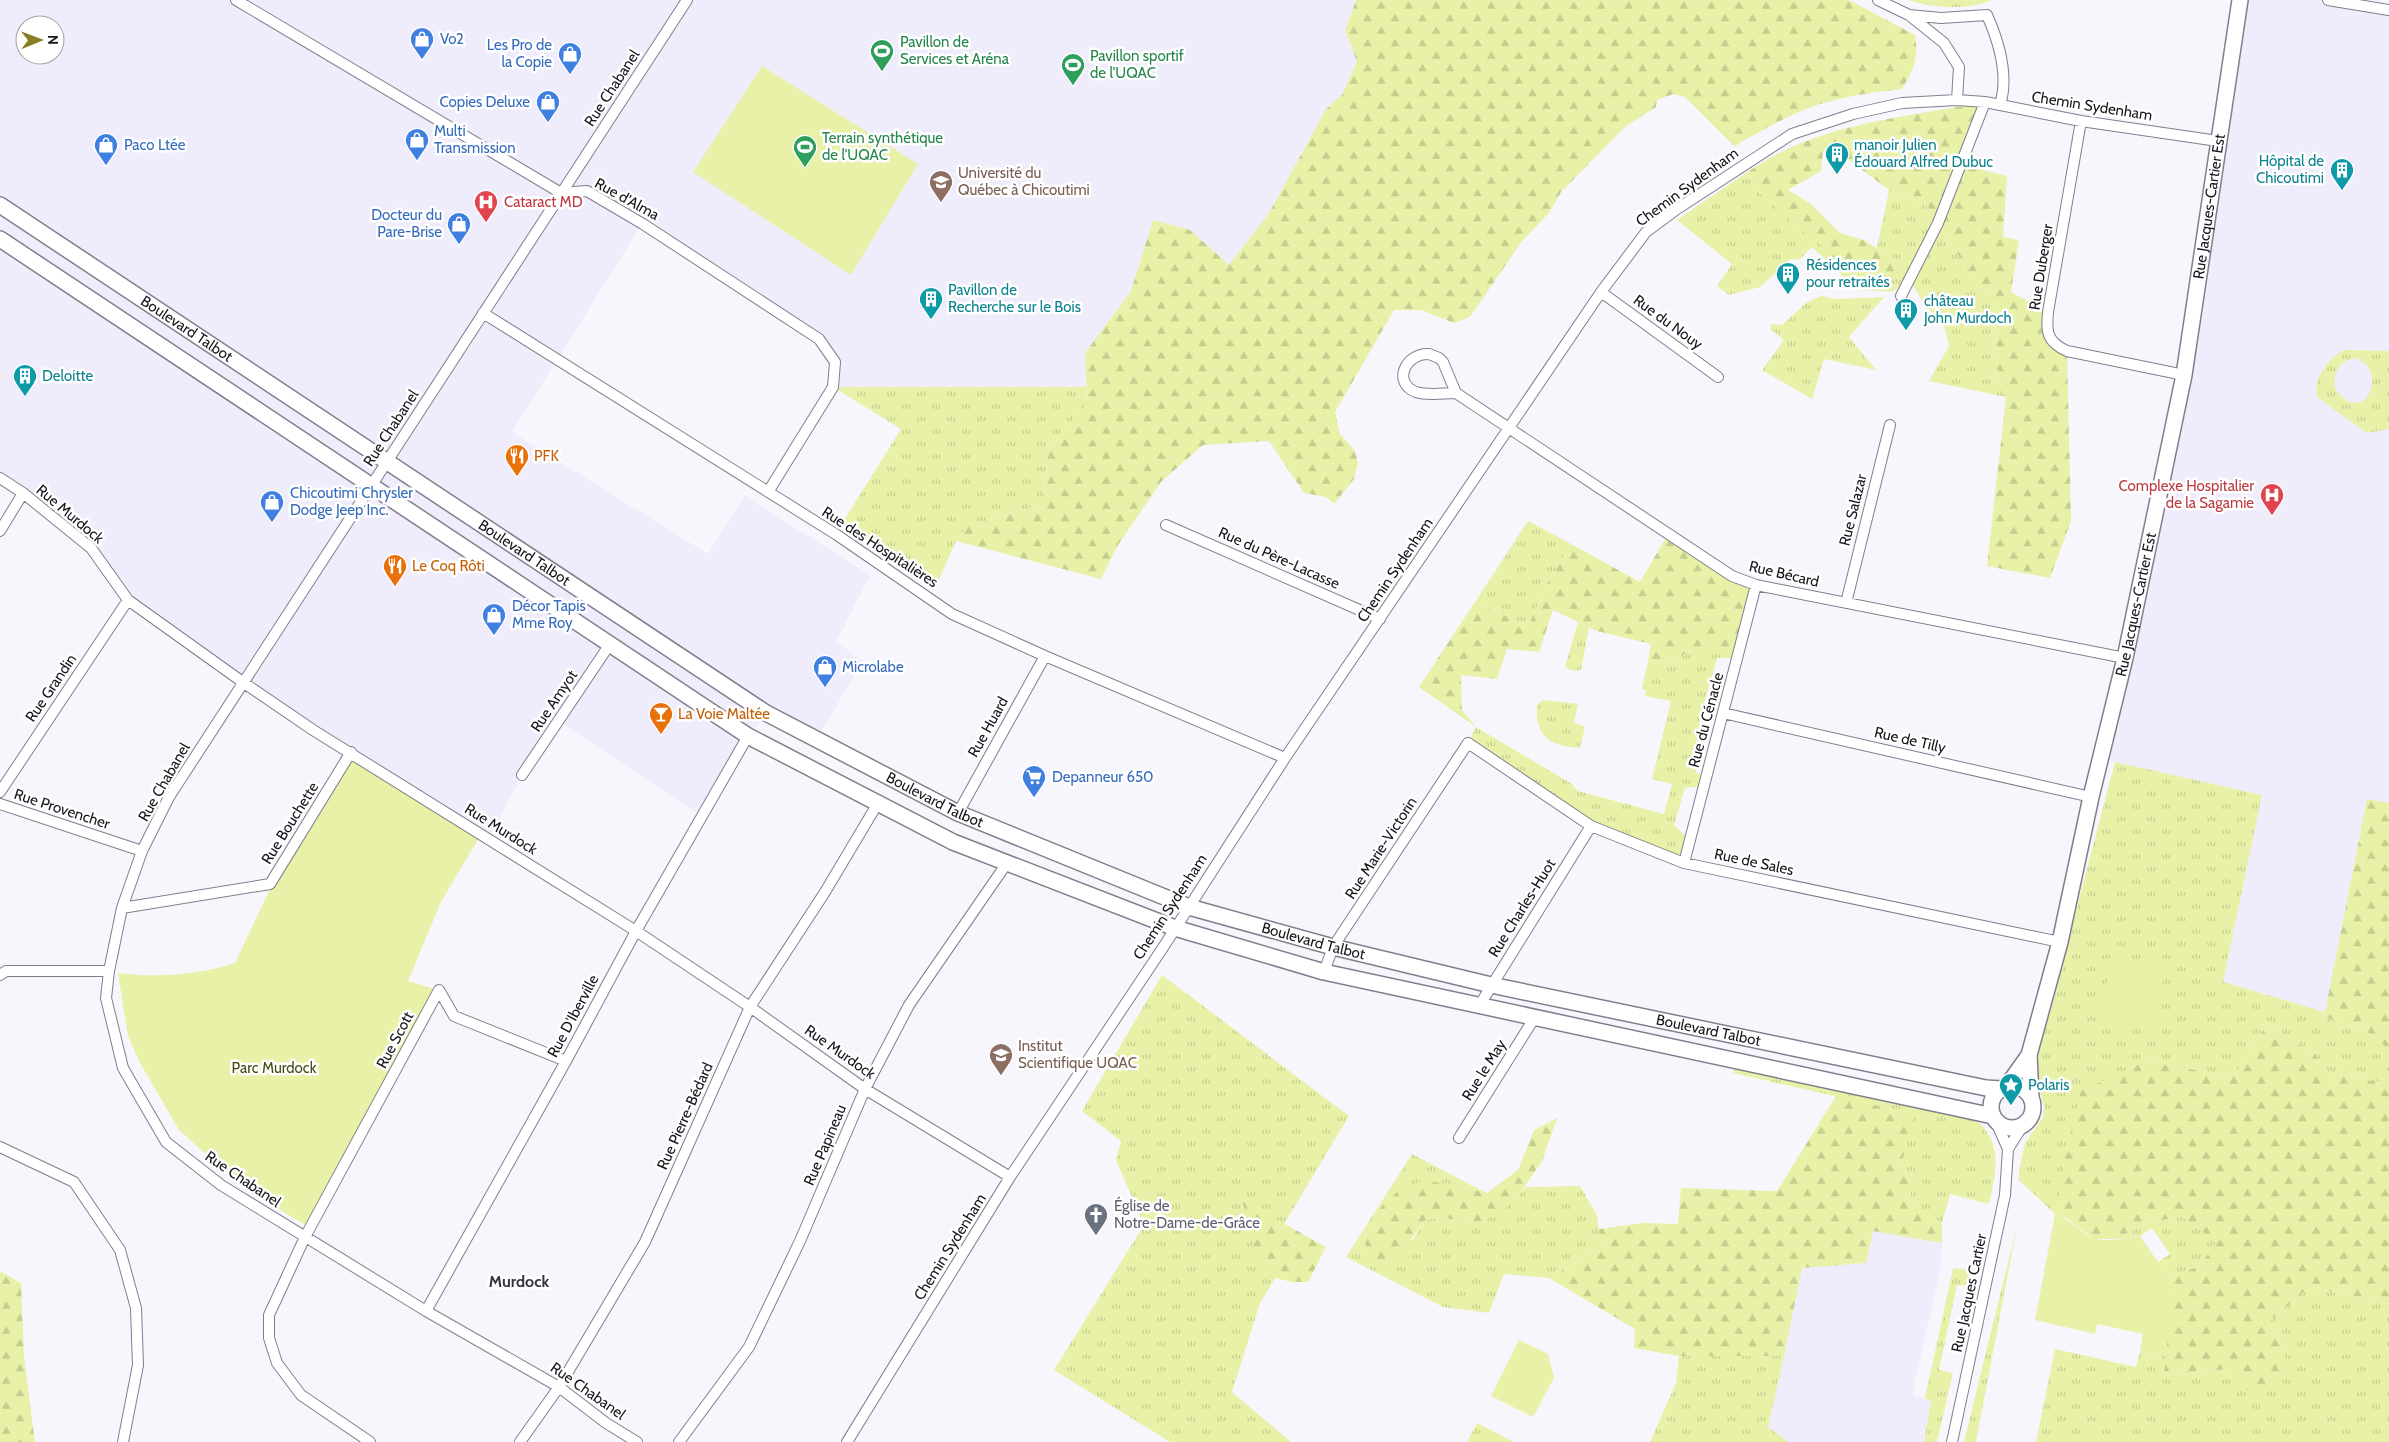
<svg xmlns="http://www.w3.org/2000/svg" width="2389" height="1442" font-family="Cabin,sans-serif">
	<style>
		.built { fill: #efecfb; fill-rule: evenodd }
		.grass { fill: url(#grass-tufts); fill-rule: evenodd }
		.forest { fill: url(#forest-firs) }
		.park { fill: #e8f1a7 }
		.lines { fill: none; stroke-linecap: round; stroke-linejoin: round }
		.street-casing { stroke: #817e8e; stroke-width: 12 }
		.secondary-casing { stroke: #817e8e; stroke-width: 18 }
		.street { stroke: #fff; stroke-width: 10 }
		.secondary { stroke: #fff; stroke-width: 15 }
		.labels { text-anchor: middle; stroke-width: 5; stroke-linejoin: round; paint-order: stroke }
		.shop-label { font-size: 15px; fill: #366cbe; stroke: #fff; text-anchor: start }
		.leisure-label { font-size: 15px; fill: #27864d; stroke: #fff; text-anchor: start }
		.street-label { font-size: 15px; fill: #17161c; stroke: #fff }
		.culture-label { font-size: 15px; fill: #0d838f; stroke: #fff; text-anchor: start }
		.education-label { font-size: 15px; fill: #785e54; stroke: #fff; text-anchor: start }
		.health-label { font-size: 15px; fill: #be3a42; stroke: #fff; text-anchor: start }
		.food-label { font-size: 15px; fill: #c56008; stroke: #fff; text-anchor: start }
		.park-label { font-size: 15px; fill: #474c12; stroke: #fff }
		.worship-label { font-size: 15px; fill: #5b616d; stroke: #fff; text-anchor: start }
		.neighbourhood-label { font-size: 16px; font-weight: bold; fill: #393644; stroke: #fff }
	</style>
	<defs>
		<pattern id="grass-tufts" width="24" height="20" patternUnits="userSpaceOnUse" patternTransform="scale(1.25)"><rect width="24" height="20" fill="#e8f1a7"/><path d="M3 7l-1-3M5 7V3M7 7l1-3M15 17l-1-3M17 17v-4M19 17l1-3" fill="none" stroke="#c6ce8f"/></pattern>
		<pattern id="forest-firs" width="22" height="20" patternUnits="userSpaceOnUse" patternTransform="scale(1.25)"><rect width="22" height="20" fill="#e8f1a7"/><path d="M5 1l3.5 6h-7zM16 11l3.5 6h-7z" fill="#c6ce8f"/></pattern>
	</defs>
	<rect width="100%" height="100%" fill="#f7f6fd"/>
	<path class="built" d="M0,0H1355L1345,30L1357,60L1342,95L1326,109L1269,213L1229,265L1190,230L1153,220L1131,291L1085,353L1086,387H833L835,362L819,339L642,224L512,432L708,554L745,496L870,575L836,642L863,661L816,740L766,714L748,737L702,816L558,721L522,775L488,840L351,753L128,600L91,548L0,478ZM25,25H55V55H25Z
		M2240,0H2328L2389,10V803L2367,799L2325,1012L2223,982L2262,795L2100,759L2184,375Z
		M1873,1231L1942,1243L1940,1272L1915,1380L1913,1396L1931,1400L1924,1442H1788L1768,1427L1801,1268L1866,1263Z"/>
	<path class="grass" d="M1907,0H1992C1965,11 1935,8 1907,0Z
		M1746,173L1759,192L1807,235L1896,260L1877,248L1889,190L1928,206L1954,249L1993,304L1999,380L2006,397L1929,381L1949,346L1944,326L1924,304L1910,280L1892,292L1843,288L1841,274L1812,247L1799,260L1791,259L1760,287L1729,295L1717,286L1732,264L1677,220Z
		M1821,296L1837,299L1884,297L1849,337L1876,370L1824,359L1812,399L1762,370L1784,340L1770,329L1772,324L1782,325L1806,303Z
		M2344,350L2389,351V429L2367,433L2317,397C2313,378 2328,359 2344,350ZM2355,358C2389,368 2367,426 2338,393C2331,385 2335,368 2344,362C2347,360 2352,359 2355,358Z
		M833,387H1086L1087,404L1047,452L1044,503L968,526L956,541L936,586L841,525L901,429Z
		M1528,521L1571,544L1548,582L1528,626L1475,602Z
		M1578,622L1589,627L1581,670L1573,671L1565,667Z
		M1695,650H1739L1737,658H1717C1707,695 1692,734 1696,773L1707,776L1704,786L1685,788L1674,825L1690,840L1684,863L1591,826L1468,743L1476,727L1572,784L1578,791L1664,814L1672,784L1652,779L1671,701L1645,696L1646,690L1642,689L1648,661L1662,663Z
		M1543,700L1578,704L1574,722L1585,727L1580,748C1550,746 1535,737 1537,705Z
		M2115,762L2262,795L2223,982L2325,1012L2328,1018L2371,1034L2389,1050V1081H2371L2342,1070L2334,1086L2316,1055L2267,1024L2234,1077L2146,1061L2060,1194L2066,1218L2055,1214L2019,1180V1171L2025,1143L2043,1117L2044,1107L2035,1074L2038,1056Z
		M1162,975L1349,1116L1284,1224L1301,1236L1260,1303L1232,1392L1291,1442H1170L1054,1370L1144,1225L1116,1160L1121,1141L1082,1111Z
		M1737,1065L1974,1117C2003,1144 1997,1168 1989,1204L1950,1194L1942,1223L1923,1214L1911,1198L1910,1181L1901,1165L1914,1114L1733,1073Z
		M1412,1154L1486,1193L1378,1210L1365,1238L1366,1261L1413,1239L1425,1220L1442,1217L1470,1223L1514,1202L1525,1187L1580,1186L1597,1215L1601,1247L1549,1278L1504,1274L1489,1313L1443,1307L1346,1257Z
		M2181,1216L2217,1242L2200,1266L2172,1276L2158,1262L2170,1254L2152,1228L2140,1236L2117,1239L2141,1225Z
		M2017,1226L1976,1442H1964Z
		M1953,1268L1977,1271L1973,1286L1957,1285L1939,1370L1953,1373L1937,1442H1924L1931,1401L1925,1398Z
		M2310,1287L2389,1304V1442H2036L2055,1349L2136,1367L2140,1352L2166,1356L2164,1376L2229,1369L2285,1354L2269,1322Z
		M1679,1356H1784L1768,1427L1788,1442H1650L1676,1383Z
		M1477,1423L1514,1442H1467Z"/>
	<path class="forest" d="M1356,0H1849L1915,35C1919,57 1914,70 1902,89C1877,92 1852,95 1827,102C1794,111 1764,130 1734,146L1685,97L1673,94L1657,100L1656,107L1626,126L1561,192L1549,213L1522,241L1470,317L1454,323L1421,310H1394L1335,412L1340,434L1355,451L1358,463L1354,479L1334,504L1326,497L1304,493L1269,441L1203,445L1161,482L1118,545L1101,579L956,541L968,526L1044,503L1047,452L1087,404L1085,353L1131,291L1153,220L1190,230L1229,265L1269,213L1326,109L1342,95L1357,61L1345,30Z
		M1985,102L1962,165L2007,176L2003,237L2019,240L2011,292L2048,312L2049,337L2067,351L2071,521L2050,578L1987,566L2006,397L1999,380L1993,304L1954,249L1928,206L1889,190L1834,149L1823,151L1821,171L1788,190L1811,204L1840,233L1864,240L1896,260L1910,279H1887L1864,274L1807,235L1759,192L1746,173C1816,123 1903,118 1985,102Z
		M1668,534L1756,585L1739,650H1695L1662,663L1648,661L1651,644L1597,631L1553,610L1539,652L1507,649L1497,679L1461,675L1462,710L1476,727L1419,687L1475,602L1528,626L1548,582L1571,544L1640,582Z
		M2367,799L2389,803V1050L2371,1034L2328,1018L2325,1012Z
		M2267,1024L2316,1055L2334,1086L2342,1070L2371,1081H2389V1304L2310,1287L2269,1322L2285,1354L2279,1381L2248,1391L2228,1369L2164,1376L2172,1276L2200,1266L2216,1242L2181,1216L2141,1225L2117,1239H2094L2066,1218L2060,1194L2066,1151L2081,1091L2146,1061L2234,1077Z
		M1836,1096L1915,1114L1901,1165L1910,1181L1911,1198L1923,1214L1942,1223V1243L1873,1231L1866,1263L1802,1268L1784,1356H1679L1634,1348L1635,1329L1549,1278L1601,1247L1599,1229L1642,1223L1678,1224L1681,1188L1777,1191Z
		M1557,1118L1542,1161L1514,1202L1486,1220L1470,1223L1442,1217L1425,1220L1391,1266L1366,1261L1365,1238L1378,1210L1400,1189L1426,1180L1487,1193L1518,1170L1534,1130Z
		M1242,1200L1326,1247L1308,1282H1292L1263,1275Z
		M0,1271L21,1283L24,1358L35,1442H0Z"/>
	<path class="park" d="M762,66L918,164L851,275L693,172Z
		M347,757L480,836L441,902L408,981L439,990L335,1192L309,1227L246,1190L179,1130L139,1061L128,1036L118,973C158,978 198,975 235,963L283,862Z
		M2112,956L2166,966L2153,1028L2099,1017Z
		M2055,1214C2070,1219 2086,1237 2096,1239C2109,1242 2126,1238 2140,1236L2158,1262L2172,1276L2166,1356L2140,1352L2143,1334L2097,1324L2095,1334L2035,1320Z
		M1519,1340L1548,1354L1554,1378L1533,1417L1491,1396Z"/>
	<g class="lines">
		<g class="street-casing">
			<path id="street" d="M236,0L561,193L587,191L643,224L819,339L835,362L833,387L768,492
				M1878,0L1909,15L1944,43L1959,67L1957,100
				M2328,0L2389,10
				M1909,15L1941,18L1987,15C1999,42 2009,76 2000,105
				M2081,121L2048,312C2046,332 2047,342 2067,351L2184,375
				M1601,292L1718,377
				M1901,296L1938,223L1985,102
				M483,313L837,535L952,614L1045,656L1285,758
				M1429,354L1439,358L1443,362L1456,393C1443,393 1428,396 1416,392C1392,383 1405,353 1429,354Z
				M1456,393L1732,576L1756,585L2125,658
				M0,478L23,493L91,548L128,600L244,683L313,730L636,931L750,1007L865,1089L1010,1177
				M1166,525L1380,619
				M0,531L23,493
				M1846,603L1890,425
				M1723,713L2091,797
				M522,775L610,644
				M0,792L128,600
				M0,804L142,851
				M958,813L1045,656
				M1684,863L1756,585
				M122,908L270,884L351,752
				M1324,972L1333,947L1468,743L1591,826L1684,863L2060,942
				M0,975L6,971H109
				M1479,1006L1591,826
				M1459,1138L1535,1017
				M0,1147L74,1182L120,1250L136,1308L138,1365L123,1442
				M2008,1149L2023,1125
				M426,1311L566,1061L636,931L748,736
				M370,1442L301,1395L277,1363L269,1338V1315L305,1237L439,990L454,1016L566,1061
				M520,1442L559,1387L645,1242L750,1007L825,892L878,803
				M637,1442L606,1423L559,1387L426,1311L221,1185L166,1142L123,1068L106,998L109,971L122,908L142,851L169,797L687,0
				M679,1442L749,1347L800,1241L865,1089L909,1005L1007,863
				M847,1442L1010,1177L1164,946L1285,758L1601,292L1646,232L1677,209L1792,134L1853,114L1902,103L1957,100L1985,102L2081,121L2218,141
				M1952,1442L2005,1195L2008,1149L1996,1122"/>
		</g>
		<g class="secondary-casing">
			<g id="secondary">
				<path id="s1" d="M0,205L766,713L958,813L1189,907L1333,947L1491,985L1986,1088L2001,1089"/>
				<path d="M0,239L748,736L953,842L1175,928L1324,972L1993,1116"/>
				<path d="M2029,1055L2031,1097"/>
				<circle cx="2012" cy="1107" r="21"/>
				<path id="s2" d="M2007,1086L2029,1055L2060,942L2091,797L2125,658L2184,375L2240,0"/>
			</g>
		</g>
		<use href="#street" class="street"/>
		<use href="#secondary" class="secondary"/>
	</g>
	<defs>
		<g id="shop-pin" transform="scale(1.25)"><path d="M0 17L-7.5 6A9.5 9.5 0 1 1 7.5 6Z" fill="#3f7fe0" stroke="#fff"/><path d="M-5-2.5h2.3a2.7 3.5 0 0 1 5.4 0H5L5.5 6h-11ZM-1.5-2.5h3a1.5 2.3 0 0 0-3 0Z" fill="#fff"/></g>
		<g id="stadium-pin" transform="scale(1.25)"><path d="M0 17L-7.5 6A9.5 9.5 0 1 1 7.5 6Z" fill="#2e9e5b" stroke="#fff"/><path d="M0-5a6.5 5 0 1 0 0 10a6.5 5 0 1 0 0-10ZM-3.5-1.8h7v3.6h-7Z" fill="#fff"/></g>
		<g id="building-pin" transform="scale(1.25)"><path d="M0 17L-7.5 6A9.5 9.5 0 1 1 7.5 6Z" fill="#0f9aa8" stroke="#fff"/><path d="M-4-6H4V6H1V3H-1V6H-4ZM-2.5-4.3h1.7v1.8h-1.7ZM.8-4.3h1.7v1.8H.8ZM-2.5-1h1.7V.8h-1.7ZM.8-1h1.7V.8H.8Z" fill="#fff"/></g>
		<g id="university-pin" transform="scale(1.25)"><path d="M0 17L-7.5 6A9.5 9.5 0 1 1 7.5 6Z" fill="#8d6e63" stroke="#fff"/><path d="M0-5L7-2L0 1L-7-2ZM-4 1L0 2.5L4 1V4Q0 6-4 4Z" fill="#fff"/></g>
		<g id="hospital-pin" transform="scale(1.25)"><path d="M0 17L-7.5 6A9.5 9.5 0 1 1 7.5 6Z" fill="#e0444e" stroke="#fff"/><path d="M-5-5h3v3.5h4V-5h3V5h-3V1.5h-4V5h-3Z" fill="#fff"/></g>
		<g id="restaurant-pin" transform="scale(1.25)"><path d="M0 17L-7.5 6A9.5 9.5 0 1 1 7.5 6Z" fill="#e8710a" stroke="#fff"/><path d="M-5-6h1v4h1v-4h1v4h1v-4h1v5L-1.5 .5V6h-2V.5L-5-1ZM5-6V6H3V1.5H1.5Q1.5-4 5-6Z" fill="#fff"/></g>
		<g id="bar-pin" transform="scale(1.25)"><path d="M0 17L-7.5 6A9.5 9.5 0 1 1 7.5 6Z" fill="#e8710a" stroke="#fff"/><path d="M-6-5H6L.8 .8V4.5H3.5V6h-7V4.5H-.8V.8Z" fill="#fff"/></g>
		<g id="supermarket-pin" transform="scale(1.25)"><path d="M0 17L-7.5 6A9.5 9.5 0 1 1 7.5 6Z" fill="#3f7fe0" stroke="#fff"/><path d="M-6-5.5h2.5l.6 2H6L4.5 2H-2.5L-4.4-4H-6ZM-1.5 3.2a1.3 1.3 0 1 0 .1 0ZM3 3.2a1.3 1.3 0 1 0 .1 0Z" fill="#fff"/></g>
		<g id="sight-pin" transform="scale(1.25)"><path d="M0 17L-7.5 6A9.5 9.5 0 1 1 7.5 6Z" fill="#0f9aa8" stroke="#fff"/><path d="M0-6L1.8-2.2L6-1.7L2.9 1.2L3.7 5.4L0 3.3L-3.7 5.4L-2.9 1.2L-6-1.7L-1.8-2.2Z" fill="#fff"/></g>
		<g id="church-pin" transform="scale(1.25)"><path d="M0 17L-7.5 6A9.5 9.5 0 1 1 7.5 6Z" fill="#6b7280" stroke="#fff"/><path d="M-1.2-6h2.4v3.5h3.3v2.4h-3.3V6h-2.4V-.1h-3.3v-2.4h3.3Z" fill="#fff"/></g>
	</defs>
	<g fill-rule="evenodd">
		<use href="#shop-pin" x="422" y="39"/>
		<use href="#stadium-pin" x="882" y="51"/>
		<use href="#shop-pin" x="570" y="54"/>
		<use href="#stadium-pin" x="1073" y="65"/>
		<use href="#shop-pin" x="548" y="102"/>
		<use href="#shop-pin" x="417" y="140"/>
		<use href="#shop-pin" x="106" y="145"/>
		<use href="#stadium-pin" x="805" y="147"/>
		<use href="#building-pin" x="1837" y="154"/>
		<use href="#building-pin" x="2342" y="170"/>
		<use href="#university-pin" x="941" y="182"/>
		<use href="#hospital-pin" x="486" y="202"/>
		<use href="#shop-pin" x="459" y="224"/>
		<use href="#building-pin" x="1788" y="274"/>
		<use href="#building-pin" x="931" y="299"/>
		<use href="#building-pin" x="1906" y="310"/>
		<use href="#building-pin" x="25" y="376"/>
		<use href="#restaurant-pin" x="517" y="456"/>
		<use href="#hospital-pin" x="2272" y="495"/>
		<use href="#shop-pin" x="272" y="502"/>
		<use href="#restaurant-pin" x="395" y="566"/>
		<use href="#shop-pin" x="494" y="615"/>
		<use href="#shop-pin" x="825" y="667"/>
		<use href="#bar-pin" x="661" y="714"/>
		<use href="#supermarket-pin" x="1034" y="777"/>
		<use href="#university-pin" x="1001" y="1055"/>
		<use href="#sight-pin" x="2011" y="1085"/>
		<use href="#church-pin" x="1096" y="1215"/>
	</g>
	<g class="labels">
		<g class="shop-label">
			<text x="440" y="44">Vo2</text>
			<text x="552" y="50" text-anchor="end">Les Pro de<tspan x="552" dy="17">la Copie</tspan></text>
			<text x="530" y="107" text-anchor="end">Copies Deluxe</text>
			<text x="434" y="136">Multi<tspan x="434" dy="17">Transmission</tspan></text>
			<text x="124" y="150">Paco Ltée</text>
			<text x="442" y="220" text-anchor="end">Docteur du<tspan x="442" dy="17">Pare-Brise</tspan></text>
			<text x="290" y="498">Chicoutimi Chrysler<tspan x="290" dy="17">Dodge Jeep Inc.</tspan></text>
			<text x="512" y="611">Décor Tapis<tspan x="512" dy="17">Mme Roy</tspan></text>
			<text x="842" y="672">Microlabe</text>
			<text x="1052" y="782">Depanneur 650</text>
		</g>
		<g class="leisure-label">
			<text x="900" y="47">Pavillon de<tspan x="900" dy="17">Services et Aréna</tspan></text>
			<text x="1090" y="61">Pavillon sportif<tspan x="1090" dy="17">de l'UQAC</tspan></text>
			<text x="822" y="143">Terrain synthétique<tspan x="822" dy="17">de l'UQAC</tspan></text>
		</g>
		<g class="street-label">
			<text transform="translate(612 88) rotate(-57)" y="5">Rue Chabanel</text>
			<text transform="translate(2092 106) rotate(9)" y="5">Chemin Sydenham</text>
			<text transform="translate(1687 187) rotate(-36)" y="5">Chemin Sydenham</text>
			<text transform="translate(627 199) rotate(29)" y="5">Rue d'Alma</text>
			<text dy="5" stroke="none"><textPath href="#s2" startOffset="906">Rue Jacques-Cartier Est</textPath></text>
			<text transform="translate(2041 267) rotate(-81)" y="5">Rue Duberger</text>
			<text transform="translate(1668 322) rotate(36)" y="5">Rue du Nouy</text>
			<text dy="5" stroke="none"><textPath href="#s1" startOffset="224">Boulevard Talbot</textPath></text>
			<text transform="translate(391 428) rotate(-57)" y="5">Rue Chabanel</text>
			<text transform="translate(1853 510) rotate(-76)" y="5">Rue Salazar</text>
			<text transform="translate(70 514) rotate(40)" y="5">Rue Murdock</text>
			<text transform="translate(880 547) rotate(33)" y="5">Rue des Hospitalières</text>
			<text dy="5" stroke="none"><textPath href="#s1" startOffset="629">Boulevard Talbot</textPath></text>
			<text transform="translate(1279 558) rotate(24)" y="5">Rue du Père-Lacasse</text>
			<text transform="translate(1395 570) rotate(-56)" y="5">Chemin Sydenham</text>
			<text transform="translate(1784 574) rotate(13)" y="5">Rue Bécard</text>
			<text dy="5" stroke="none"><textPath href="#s2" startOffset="501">Rue Jacques-Cartier Est</textPath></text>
			<text transform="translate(51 688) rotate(-56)" y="5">Rue Grandin</text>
			<text transform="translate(554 701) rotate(-56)" y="5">Rue Amyot</text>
			<text transform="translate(1706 720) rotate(-75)" y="5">Rue du Cénacle</text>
			<text transform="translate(988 727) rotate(-61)" y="5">Rue Huard</text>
			<text transform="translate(1910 740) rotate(13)" y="5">Rue de Tilly</text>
			<text transform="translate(164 782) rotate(-60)" y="5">Rue Chabanel</text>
			<text dy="5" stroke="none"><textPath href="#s1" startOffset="1109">Boulevard Talbot</textPath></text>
			<text transform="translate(62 809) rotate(18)" y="5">Rue Provencher</text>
			<text transform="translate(290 823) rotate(-58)" y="5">Rue Bouchette</text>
			<text transform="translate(501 829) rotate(32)" y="5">Rue Murdock</text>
			<text transform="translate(1381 848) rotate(-57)" y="5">Rue Marie-Victorin</text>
			<text transform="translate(1754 862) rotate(12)" y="5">Rue de Sales</text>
			<text transform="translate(1170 907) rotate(-57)" y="5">Chemin Sydenham</text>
			<text transform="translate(1522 908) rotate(-58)" y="5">Rue Charles-Huot</text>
			<text dy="5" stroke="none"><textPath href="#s1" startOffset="1514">Boulevard Talbot</textPath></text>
			<text transform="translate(573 1016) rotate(-62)" y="5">Rue D'Iberville</text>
			<text dy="5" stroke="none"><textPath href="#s1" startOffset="1919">Boulevard Talbot</textPath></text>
			<text transform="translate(395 1040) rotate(-62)" y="5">Rue Scott</text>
			<text transform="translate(840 1052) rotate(35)" y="5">Rue Murdock</text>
			<text transform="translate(1484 1070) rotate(-58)" y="5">Rue le May</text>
			<text transform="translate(685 1116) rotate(-66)" y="5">Rue Pierre-Bédard</text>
			<text transform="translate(825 1145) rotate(-67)" y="5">Rue Papineau</text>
			<text transform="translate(243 1179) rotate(34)" y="5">Rue Chabanel</text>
			<text transform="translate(950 1247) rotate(-58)" y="5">Chemin Sydenham</text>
			<text transform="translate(1969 1293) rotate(-78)" y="5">Rue Jacques Cartier</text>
			<text transform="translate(588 1391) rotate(35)" y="5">Rue Chabanel</text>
		</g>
		<g class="culture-label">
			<text x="1854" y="150">manoir Julien<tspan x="1854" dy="17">Édouard Alfred Dubuc</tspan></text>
			<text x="2324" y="166" text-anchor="end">Hôpital de<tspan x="2324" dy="17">Chicoutimi</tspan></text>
			<text x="1806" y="270">Résidences<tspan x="1806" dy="17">pour retraités</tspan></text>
			<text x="948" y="295">Pavillon de<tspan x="948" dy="17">Recherche sur le Bois</tspan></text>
			<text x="1924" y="306">château<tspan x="1924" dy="17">John Murdoch</tspan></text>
			<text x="42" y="381">Deloitte</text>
			<text x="2028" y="1090">Polaris</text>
		</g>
		<g class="education-label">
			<text x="958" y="178">Université du<tspan x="958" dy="17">Québec à Chicoutimi</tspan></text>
			<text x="1018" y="1051">Institut<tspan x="1018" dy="17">Scientifique UQAC</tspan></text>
		</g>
		<g class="health-label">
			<text x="504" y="207">Cataract MD</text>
			<text x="2254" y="491" text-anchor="end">Complexe Hospitalier<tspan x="2254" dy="17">de la Sagamie</tspan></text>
		</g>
		<g class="food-label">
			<text x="534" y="461">PFK</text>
			<text x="412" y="571">Le Coq Rôti</text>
			<text x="678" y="719">La Voie Maltée</text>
		</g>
		<g class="park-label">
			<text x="274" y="1073">Parc Murdock</text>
		</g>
		<g class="worship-label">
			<text x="1114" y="1211">Église de<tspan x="1114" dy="17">Notre-Dame-de-Grâce</tspan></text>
		</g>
		<g class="neighbourhood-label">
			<text x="519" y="1287">Murdock</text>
		</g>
	</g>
	<g transform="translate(40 40) rotate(89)"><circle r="24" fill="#ffffff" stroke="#a2a2a4"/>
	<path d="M0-4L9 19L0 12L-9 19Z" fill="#887f25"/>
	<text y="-8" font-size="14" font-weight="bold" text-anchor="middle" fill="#17161c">N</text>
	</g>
</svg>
